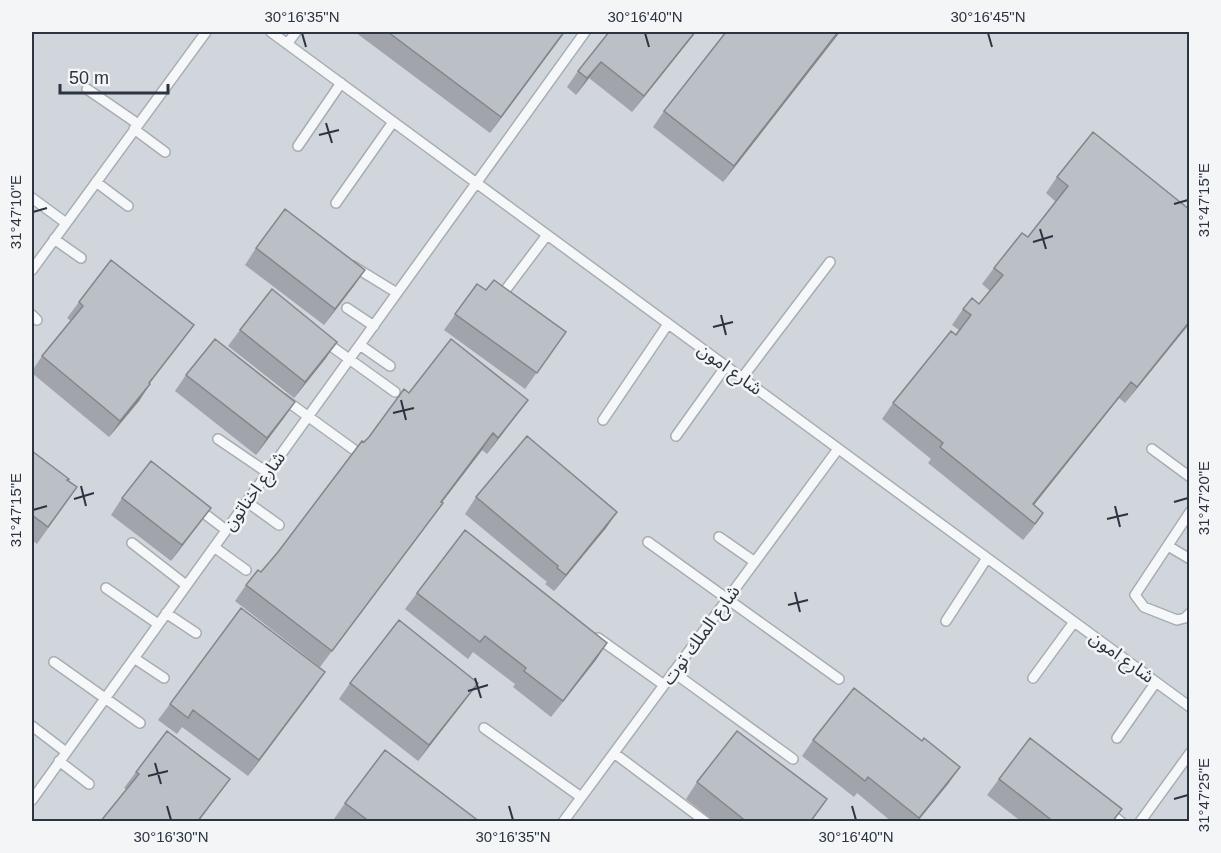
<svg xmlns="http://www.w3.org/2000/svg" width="1221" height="853" font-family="Arial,'Noto Sans Arabic',sans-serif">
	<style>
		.built { fill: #d1d5dc }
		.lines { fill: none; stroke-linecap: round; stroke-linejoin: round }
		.service-casing { stroke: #a8adb4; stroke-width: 12 }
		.service { stroke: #f6f7f9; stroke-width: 9 }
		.wall { fill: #a1a4aa }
		.shaded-wall { fill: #83868b }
		.building { fill: #bbbfc6; stroke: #83868b; stroke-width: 1.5 }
		.ticks { fill: none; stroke: #2c3441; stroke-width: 2 }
		.labels { text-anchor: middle; stroke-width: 5; stroke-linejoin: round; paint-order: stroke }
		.street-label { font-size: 18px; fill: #2c3441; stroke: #f3f5f7 }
		.neatline { fill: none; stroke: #2c3441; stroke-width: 2 }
		.ticks-label { font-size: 15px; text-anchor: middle; fill: #2c3441 }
	</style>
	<rect width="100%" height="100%" fill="#e3e6ea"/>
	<path class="built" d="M32,32H1189V821H32Z"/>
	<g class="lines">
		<g class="service-casing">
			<path id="service" d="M271,32L1190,707
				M287,44L296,32
				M87,89L138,124
				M134,129L165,152
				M298,146L341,83
				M96,182L128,206
				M32,198L66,223
				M336,203L393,122
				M54,239L81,258
				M353,266L397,293
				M32,270L206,32
				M501,296L547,235
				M347,308L374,326
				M32,315L37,320
				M324,341L395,392
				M360,345L390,366
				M742,378L830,262
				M284,399L353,449
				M603,420L668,324
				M676,436L726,366
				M218,439L268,473
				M1152,449L1190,477
				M247,502L279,525
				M197,508L226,530
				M1190,512L1135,595L1144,607L1177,620L1185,618L1190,613
				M719,537L755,562
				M648,542L839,679
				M132,543L186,585
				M1168,546L1190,559
				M214,547L246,570
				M106,588L158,624
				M166,613L196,633
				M946,621L987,558
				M598,638L664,685
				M134,658L164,678
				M54,662L140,723
				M673,672L793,759
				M1033,678L1074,622
				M32,726L66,752
				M484,728L581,797
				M1117,738L1156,682
				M614,753L706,822
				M59,761L89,784
				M32,800L585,32
				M1106,810L1121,822
				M563,822L838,449
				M1140,822L1190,753"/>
		</g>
		<use href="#service" class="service"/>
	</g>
	<path class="wall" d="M355,32H565L490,133Z
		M609,32H696L632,112L589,78L576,95L567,87L578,71Z
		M726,32H840L723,182L653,127L664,111Z
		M1057,177L1190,210V323L1125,403L1119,398L1034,505L1043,513L1023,540L928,463L931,459L882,419L893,403L959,330L952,325L963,309L979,304L990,291L982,284L994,268L1028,237L1056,202L1046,193Z
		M256,248L365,270L324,325L245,265Z
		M477,284L486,290L566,332L525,389L444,330Z
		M79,302L194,325L149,384H150L139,401L109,437L32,373V371L42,356L71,321L67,318Z
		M240,330L326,358L294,398L228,346Z
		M186,375L295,402L256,455L175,391Z
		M409,393L528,400L487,454L482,450L442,502L443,503L320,667L235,601L246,585L261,572L278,552L364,442Z
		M32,451L77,487L37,544L32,540Z
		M476,497L617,512L606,528L554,591L545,584L547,582L465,514Z
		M122,498L199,524L171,561L111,515Z
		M417,593L607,643L551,717L513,687L515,684L473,652L468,659L405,609Z
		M325,672L248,776L182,727L177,734L158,720L170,704Z
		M350,683L466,699L418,761L339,699Z
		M813,740L922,741L960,767L948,784L917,822H892L857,793L854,797L802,756Z
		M136,772L218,795L198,822H100L126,789L124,788Z
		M999,779L1122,809L1113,822H1022L987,795Z
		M697,782L827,799L811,822H715L686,799Z
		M345,803L480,822H337L334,819Z"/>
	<path class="shaded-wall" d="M564,32H565L490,133L501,117Z
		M695,32H696L632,112L644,96Z
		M838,32H840L723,182L734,166Z
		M601,62L589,78L576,95L587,78Z
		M365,270L354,286L324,325L335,309Z
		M1190,321V323L1125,403L1137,387Z
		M194,325L182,341L137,399L149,383Z
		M337,342L326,358L294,398L305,382Z
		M1131,382L1119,398L1025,516L1033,504Z
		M150,384L139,401L109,437L120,421Z
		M528,400L516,416L487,454L498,438Z
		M295,402L284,418L256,455L267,438Z
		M493,433L482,450L430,518L441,502Z
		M211,508L199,524L171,561L182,545Z
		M617,512L606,528L554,591L566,575Z
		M1043,513L1032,529L1023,540L1035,524Z
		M607,643L596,660L551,717L563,701Z
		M325,672L314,688L248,776L259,760Z
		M478,683L466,699L418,761L429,745Z
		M960,767L948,784L917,822H916Z
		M230,779L218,795L198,822H197Z"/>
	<path class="building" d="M388,32H564L501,117Z
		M609,32H695L644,96L601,62L587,78L578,71Z
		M726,32H838L734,166L664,111Z
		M1093,132L1190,210V321L1137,387L1131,382L1033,504L1043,513L1035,524L940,447L943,443L893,403L951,331L956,335L971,315L963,309L972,298L979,304L1003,275L994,268L1022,233L1028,237L1068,186L1057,177Z
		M285,209L365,270L335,309L256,248Z
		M111,260L194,325L149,383L150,384L120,421L42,356L83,306L79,302Z
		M494,280L566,332L537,373L455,314L477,284L486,290Z
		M272,289L337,342L305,382L240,330Z
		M215,339L295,402L267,438L186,375Z
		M451,339L528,400L498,438L493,433L441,502L443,503L332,651L246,585L258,570L261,572L278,552L362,441L364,442L369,437L404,389L409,393Z
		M527,436L617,512L566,575L557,568L558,566L476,497Z
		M32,451L69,479L67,480L77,487L48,527L32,515Z
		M151,461L211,508L182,545L122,498Z
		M465,530L607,643L563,701L524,671L526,668L485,636L480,642L417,593Z
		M241,608L325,672L259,760L193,710L188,718L170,704Z
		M399,620L478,683L429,745L350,683Z
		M854,688L922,741L924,738L960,767L919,818L868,777L865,781L813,740Z
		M167,731L230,779L197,822H100L139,774L136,772Z
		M737,731L827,799L810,822H747L697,782Z
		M1030,738L1122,809L1112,822H1054L999,779Z
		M385,750L480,822H370L345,803Z"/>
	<path class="ticks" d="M302,33L306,47M645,33L649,47M988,33L992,47M326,123L332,143M319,135L339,130M1174,204L1188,200M33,212L47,208M1040,229L1046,249M1033,242L1053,236M721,315L726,335M713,327L733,322M401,400L406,420M393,413L414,408M81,486L86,506M74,499L94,493M1174,502L1188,498M1115,506L1120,527M33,510L47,506M1107,519L1128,514M795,592L800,612M788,605L808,600M475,678L481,698M468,691L488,685M155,763L161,784M148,776L168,771M1174,799L1188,795M167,806L171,820M509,806L513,820M852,806L856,820"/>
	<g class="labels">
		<g class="street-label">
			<text transform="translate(730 369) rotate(36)" y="6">شارع امون</text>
			<text transform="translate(254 491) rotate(-54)" y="6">شارع اخناتون</text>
			<text transform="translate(701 635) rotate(-54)" y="6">شارع الملك توت</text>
			<text transform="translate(1122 657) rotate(36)" y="6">شارع امون</text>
		</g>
	</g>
	<rect width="1221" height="853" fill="none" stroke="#f3f5f7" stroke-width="66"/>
	<path d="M60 84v9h108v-9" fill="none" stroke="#2c3441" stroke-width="3"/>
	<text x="69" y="84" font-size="18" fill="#2c3441" stroke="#f3f5f7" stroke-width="4.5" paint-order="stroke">50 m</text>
	<rect x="33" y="33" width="1155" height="787" class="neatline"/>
	<g class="ticks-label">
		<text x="302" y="22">30°16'35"N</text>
		<text x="645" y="22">30°16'40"N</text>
		<text x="988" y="22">30°16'45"N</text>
		<text transform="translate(1204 200) rotate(-90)" y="5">31°47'15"E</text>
		<text transform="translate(16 212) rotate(-90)" y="5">31°47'10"E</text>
		<text transform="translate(1204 498) rotate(-90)" y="5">31°47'20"E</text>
		<text transform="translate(16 510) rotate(-90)" y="5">31°47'15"E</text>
		<text transform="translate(1204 795) rotate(-90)" y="5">31°47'25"E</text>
		<text x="171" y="842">30°16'30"N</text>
		<text x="513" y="842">30°16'35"N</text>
		<text x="856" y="842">30°16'40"N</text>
	</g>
</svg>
